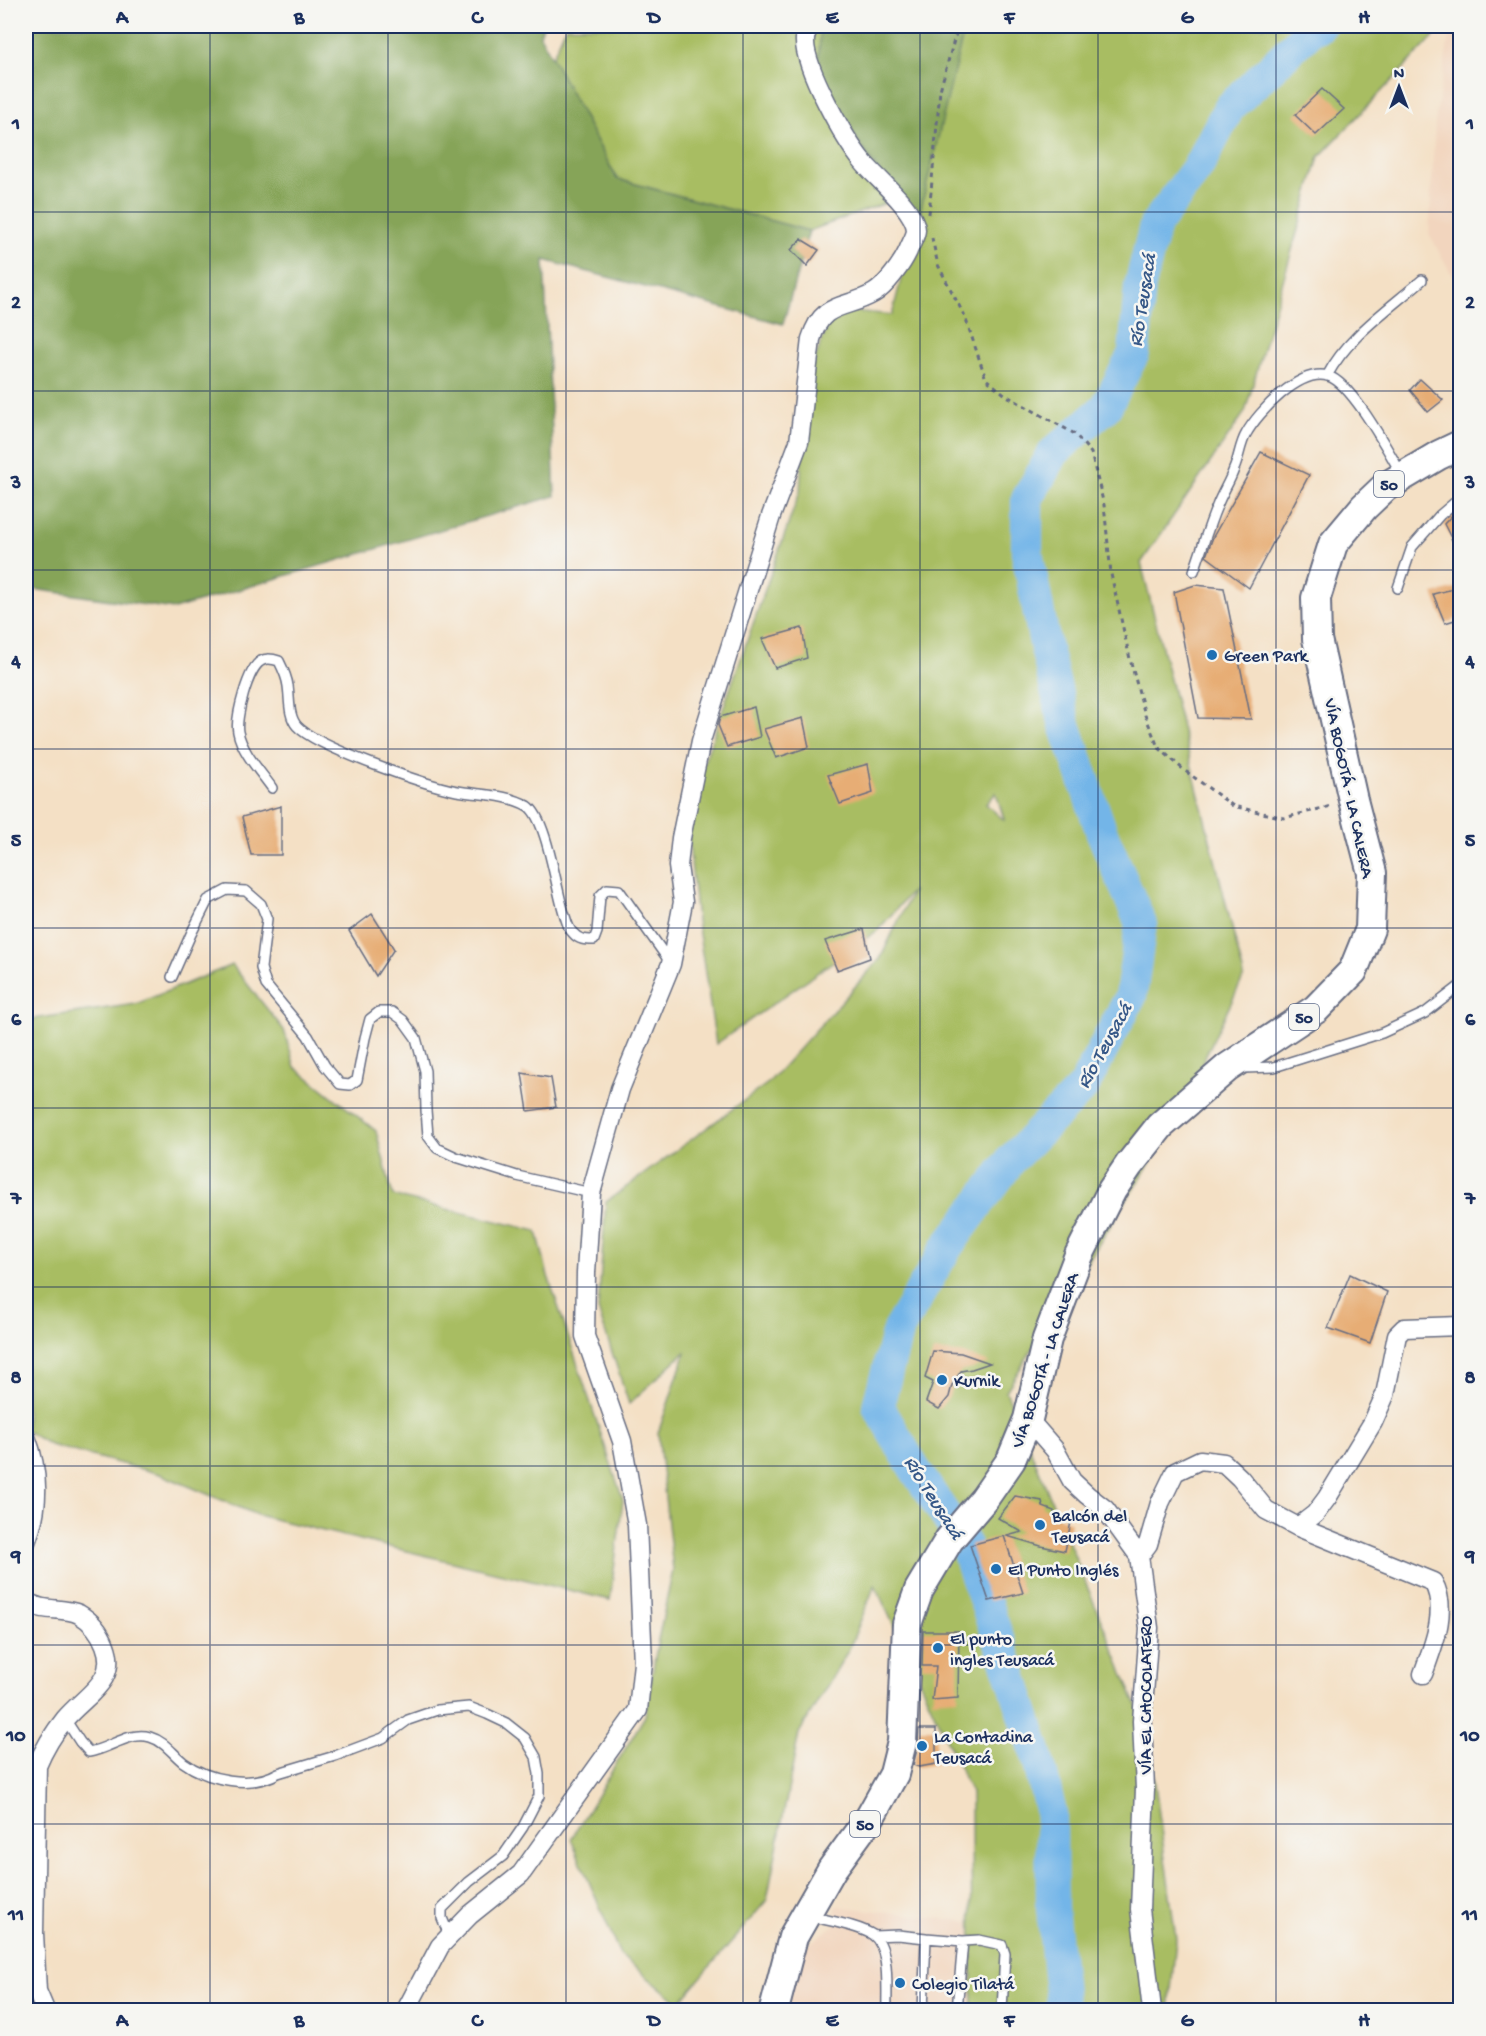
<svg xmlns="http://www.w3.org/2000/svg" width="1486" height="2036" font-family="'Gochi Hand',sans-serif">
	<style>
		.built { fill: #f2d5be }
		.green { fill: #a8bd62; stroke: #627660; stroke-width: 1.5; fill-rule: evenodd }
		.forest { fill: #86a458; stroke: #506a5b; stroke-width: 1.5 }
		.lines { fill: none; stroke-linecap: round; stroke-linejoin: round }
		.river { stroke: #73b5e8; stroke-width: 32 }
		.building { fill: #e7ad75 }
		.service-casing { stroke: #676d82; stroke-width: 12 }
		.minor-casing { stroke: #676d82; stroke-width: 21 }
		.primary-casing { stroke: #676d82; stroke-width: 32 }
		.path { stroke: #676d82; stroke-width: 3; stroke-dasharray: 4.5 4.5; stroke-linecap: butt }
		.service { stroke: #fff; stroke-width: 9 }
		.minor { stroke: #fff; stroke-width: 18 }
		.primary { stroke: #fff; stroke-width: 28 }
		.grid { fill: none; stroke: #1b2f5e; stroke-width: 1.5; stroke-opacity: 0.55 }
		.poi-dot { fill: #1f6fb2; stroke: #f6f6f2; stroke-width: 2 }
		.labels { text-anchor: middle; stroke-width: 5; stroke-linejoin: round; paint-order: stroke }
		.shield { fill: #f6f6f2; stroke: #5d6b8a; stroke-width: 1.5 }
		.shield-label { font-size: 16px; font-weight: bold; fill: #1b2f5e }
		.poi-label { font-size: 18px; fill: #1b2f5e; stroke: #f6f6f2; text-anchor: start }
		.street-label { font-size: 18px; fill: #1b2f5e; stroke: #f6f6f2 }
		.water-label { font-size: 20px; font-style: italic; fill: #355787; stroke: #f6f6f2 }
		.neatline { fill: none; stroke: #1b2f5e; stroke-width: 2 }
		.grid-label { font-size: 20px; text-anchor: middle; font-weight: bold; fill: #1b2f5e }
	</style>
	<rect width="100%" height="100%" fill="#f6f6f2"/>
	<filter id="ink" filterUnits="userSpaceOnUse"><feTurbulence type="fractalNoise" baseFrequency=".0167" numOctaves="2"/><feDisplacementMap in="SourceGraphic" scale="12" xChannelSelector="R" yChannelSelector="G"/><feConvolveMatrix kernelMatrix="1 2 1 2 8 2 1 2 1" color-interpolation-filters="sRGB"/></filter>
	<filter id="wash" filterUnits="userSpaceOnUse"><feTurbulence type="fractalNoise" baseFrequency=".008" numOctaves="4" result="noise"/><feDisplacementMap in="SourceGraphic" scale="24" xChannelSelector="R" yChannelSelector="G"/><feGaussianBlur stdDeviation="1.35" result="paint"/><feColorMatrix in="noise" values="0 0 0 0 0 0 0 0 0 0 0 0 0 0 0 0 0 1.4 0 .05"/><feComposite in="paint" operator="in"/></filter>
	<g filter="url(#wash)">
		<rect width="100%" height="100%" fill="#f4e0c5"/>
		<path class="built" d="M1451,26H1460V289L1429,234L1435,122Z
			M836,1906L1022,1928L1009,2010H780L793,1956L833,1926Z"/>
		<path class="green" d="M566,26H836L886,203L809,231L617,179L552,58Z
			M965,26H1444L1319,157L1245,412L1141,563L1244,976L1167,1136L1006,1391L1148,1733L1176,1939L1169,2010H972L971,1793L875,1585L849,1649L799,1733L767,1900L679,2003L620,1955L571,1839L645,1716L658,1640L673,1570L658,1433L686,1351L629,1404L598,1310L606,1202L768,1083L880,959L913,890L878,930L716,1044L697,921L686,813L800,491L806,382L834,309L892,315ZM996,793L1004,819V820L986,804Z
			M232,965L284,1030L295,1067L376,1131L393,1196L537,1231L548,1276L623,1500L610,1600L257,1515L160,1474L50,1445L26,1431V1020L136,1004Z"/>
		<path class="forest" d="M26,26H543L540,35L617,179L809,231L783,324L544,260L555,496L174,609L26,588Z
			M821,26H965L916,229L817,78Z"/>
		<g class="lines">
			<path class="river" d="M1059,2010L1062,2001L1052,1908L1051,1813L1037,1755L1010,1671L965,1545L914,1468L878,1406L898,1330L947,1247L1011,1160L1083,1087L1131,996L1141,924L1102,833L1064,722L1045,644L1027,553V499L1054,452L1106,407L1134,353L1140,286L1155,225L1198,167L1229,108L1311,30L1320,26"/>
		</g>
		<g id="blocks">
			<path class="building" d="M1322,89L1344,109L1316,135L1295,115Z
				M801,239L819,250L807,266L791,250Z
				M1420,379L1443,400L1428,412L1410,390Z
				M1261,452L1309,475L1249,588L1206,556L1213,537Z
				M1461,506V558L1444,524Z
				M1195,585L1224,588L1251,719L1198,718L1174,592Z
				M1461,587V618L1445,623L1433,594Z
				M802,628L807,658L775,668L762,639Z
				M754,707L760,737L727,747L718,725L720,717Z
				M803,718L809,747L776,758L764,729Z
				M868,764L873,793L840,804L828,775Z
				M281,806V855H251L242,817Z
				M372,914L394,949L376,976L349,931Z
				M864,929L870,958L837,970L825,941Z
				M522,1073L551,1078L556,1107L528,1111Z
				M1350,1274L1387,1292L1370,1343L1328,1328Z
				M933,1351L961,1353L990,1363L972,1369L961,1371L952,1385L949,1397L939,1409L926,1402L933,1382L925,1378Z
				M1015,1496L1042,1501L1043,1507L1054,1511V1515L1071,1522L1065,1551L1041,1546L1007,1536L1022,1532L998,1518Z
				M1004,1536L1023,1593L989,1601L970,1545Z
				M923,1631H959L958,1698L932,1700L936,1666H922Z
				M919,1729H936V1764L919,1767L913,1765L918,1746Z"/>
		</g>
	</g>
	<g filter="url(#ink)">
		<use href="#blocks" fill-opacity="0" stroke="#676d82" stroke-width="1.5"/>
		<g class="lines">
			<g class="service-casing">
				<path id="service" d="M1327,376C1348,336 1389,309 1422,280
					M1194,571C1202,549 1208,527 1217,506C1222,493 1230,481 1234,469C1239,458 1240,444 1246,434C1258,412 1300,368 1328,376C1352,383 1388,451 1401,473
					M1398,588L1412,547L1440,515L1460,498
					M272,788C260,771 242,752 238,732C235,718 248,668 261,661C266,658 273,659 279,661C283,669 287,677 288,686C290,699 288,716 297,726C316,747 426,785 457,791C480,795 508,794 528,806C547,819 556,889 564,913C566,919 568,929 573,933C579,940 585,940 594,940L597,932L600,896L607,889L619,890L670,962
					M172,977L191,934L208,900L227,890L246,891L261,904L267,919L261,968L266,985L308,1036L325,1066L340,1084L350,1085L357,1080L365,1038L370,1019L379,1012H392L403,1020L416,1038L425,1071L426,1110L428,1136L437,1148L456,1157L517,1176L591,1193
					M1244,1068L1274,1067L1382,1033L1425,1013L1460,986
					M65,1719L80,1742L89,1752C109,1749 129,1731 150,1737C164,1741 172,1753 183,1762C207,1780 251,1789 278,1773L335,1756L383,1738L408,1720L437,1710L469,1707L487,1714L506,1723L525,1738L536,1757L539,1774V1796L523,1827L503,1856L469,1882L442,1909V1918L449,1935
					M810,1916C828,1921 858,1925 873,1935C891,1948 886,1991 887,2010
					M874,1936L898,1935L926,1938
					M923,2010L926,1938L963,1941L979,1940L1002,1945L1005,1954L1002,2010
					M957,2010L963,1941"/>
			</g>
			<g class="minor-casing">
				<path id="minor" d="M1028,1419L1055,1450L1072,1481L1087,1495L1105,1509L1139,1556L1149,1628L1142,1721L1145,1789L1140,1909L1152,2010
					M26,1437C39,1470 40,1508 26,1542
					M1298,1527L1315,1514L1327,1498L1373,1422L1385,1395L1397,1335L1404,1328L1460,1326
					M1139,1556L1148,1544L1160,1503L1175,1472L1200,1460L1224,1463L1240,1478L1266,1510L1298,1527L1433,1582C1449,1610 1433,1646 1423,1674
					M26,1602C31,1604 37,1607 43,1608C54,1610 69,1609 79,1614C91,1621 100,1632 105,1645C119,1681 85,1695 65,1719C53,1734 44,1749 37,1766L34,1933L37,1991L45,2010
					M406,2010L440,1946L470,1915L521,1874L638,1710L643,1663L637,1525L622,1441L585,1336L586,1273L591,1193L620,1089L671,964L683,902L678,866L681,838L701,741L771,516L799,442L811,339C823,300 845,310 874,293C886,286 902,264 908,251C910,245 916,236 916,230C915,209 876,178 863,162C845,140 803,66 805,39C805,35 808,30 809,26"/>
			</g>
			<g class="primary-casing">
				<path id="primary" d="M774,2010L793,1937L832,1869L870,1817L894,1774L902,1742L907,1624L919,1590L949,1540L984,1499L1011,1460L1028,1419L1047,1339L1079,1255L1112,1190L1129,1165L1160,1126L1227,1068L1316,1009L1353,971L1370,929L1372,873L1353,800L1317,639L1316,598L1333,544L1364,507L1385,487L1439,455L1460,445"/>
			</g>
			<path class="path" d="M929,214L940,90L958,26
				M932,238L938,265L965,317L986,379L1007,396L1075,434L1091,453L1104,505L1111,574L1130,659L1145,715L1158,747L1184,770L1233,806L1284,818L1331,806"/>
			<use href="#service" class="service"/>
			<use href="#minor" class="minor"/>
			<use href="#primary" class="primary"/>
		</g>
	</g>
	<path class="grid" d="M210,26V2010M388,26V2010M566,26V2010M743,26V2010M920,26V2010M1098,26V2010M1276,26V2010M26,212H1460M26,391H1460M26,570H1460M26,749H1460M26,928H1460M26,1108H1460M26,1287H1460M26,1466H1460M26,1645H1460M26,1824H1460"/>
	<g class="poi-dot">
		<circle cx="1212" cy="655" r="6"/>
		<circle cx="942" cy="1380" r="6"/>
		<circle cx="1040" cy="1525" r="6"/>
		<circle cx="996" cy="1569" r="6"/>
		<circle cx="938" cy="1648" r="6"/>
		<circle cx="922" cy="1746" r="6"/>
		<circle cx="900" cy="1983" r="6"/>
	</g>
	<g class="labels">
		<g class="shield">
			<rect x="1374" y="471" width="30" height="26" rx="4.5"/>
			<rect x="1289" y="1004" width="30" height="26" rx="4.5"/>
			<rect x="850" y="1811" width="30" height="26" rx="4.5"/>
		</g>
		<g class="shield-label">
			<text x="1389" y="490">50</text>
			<text x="1304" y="1023">50</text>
			<text x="865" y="1830">50</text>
		</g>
		<g class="poi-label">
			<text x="1224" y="661">Green Park</text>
			<text x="954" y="1386">Kurnik</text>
			<text x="1052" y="1521">Balcón del<tspan x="1052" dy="21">Teusacá</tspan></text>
			<text x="1008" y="1575">El Punto Inglés</text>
			<text x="950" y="1644">El punto<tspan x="950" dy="21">ingles Teusacá</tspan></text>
			<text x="934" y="1742">La Contadina<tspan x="934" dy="21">Teusacá</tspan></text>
			<text x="912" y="1989">Colegio Tilatá</text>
		</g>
		<g class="street-label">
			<text transform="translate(1350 788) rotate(78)" y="6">VÍA BOGOTÁ - LA CALERA</text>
			<text transform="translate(1044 1360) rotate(-72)" y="6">VÍA BOGOTÁ - LA CALERA</text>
			<text transform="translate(1145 1695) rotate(-90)" y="6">VÍA EL CHOCOLATERO</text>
		</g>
		<g class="water-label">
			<text transform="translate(1141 300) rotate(-81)" y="7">Río Teusacá</text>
			<text transform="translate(1103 1045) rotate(-61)" y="7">Río Teusacá</text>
			<text transform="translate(935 1497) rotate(58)" y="7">Río Teusacá</text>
		</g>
	</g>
	<rect width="1486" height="2036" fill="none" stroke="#f6f6f2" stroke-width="66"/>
	<g transform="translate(1399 87)" stroke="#f6f6f2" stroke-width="4.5" paint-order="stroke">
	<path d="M0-4.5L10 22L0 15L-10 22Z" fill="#1b2f5e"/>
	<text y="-9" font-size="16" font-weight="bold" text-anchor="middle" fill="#1b2f5e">N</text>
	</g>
	<rect x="33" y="33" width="1420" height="1970" class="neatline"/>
	<g class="grid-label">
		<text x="122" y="23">A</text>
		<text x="299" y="23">B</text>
		<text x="477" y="23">C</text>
		<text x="654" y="23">D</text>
		<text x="832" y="23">E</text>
		<text x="1009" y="23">F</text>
		<text x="1187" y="23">G</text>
		<text x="1364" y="23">H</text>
		<text x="16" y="129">1</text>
		<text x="1470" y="129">1</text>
		<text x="16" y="308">2</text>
		<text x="1470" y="308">2</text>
		<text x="16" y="488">3</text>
		<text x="1470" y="488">3</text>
		<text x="16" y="667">4</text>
		<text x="1470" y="667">4</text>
		<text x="16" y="846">5</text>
		<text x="1470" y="846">5</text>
		<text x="16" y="1025">6</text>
		<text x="1470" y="1025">6</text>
		<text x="16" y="1204">7</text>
		<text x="1470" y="1204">7</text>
		<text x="16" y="1383">8</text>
		<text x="1470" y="1383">8</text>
		<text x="16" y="1562">9</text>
		<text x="1470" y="1562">9</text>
		<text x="16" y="1741">10</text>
		<text x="1470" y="1741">10</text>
		<text x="16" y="1920">11</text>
		<text x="1470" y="1920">11</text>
		<text x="122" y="2026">A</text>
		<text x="299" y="2026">B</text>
		<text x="477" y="2026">C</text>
		<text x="654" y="2026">D</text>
		<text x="832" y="2026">E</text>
		<text x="1009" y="2026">F</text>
		<text x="1187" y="2026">G</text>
		<text x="1364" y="2026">H</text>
	</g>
</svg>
